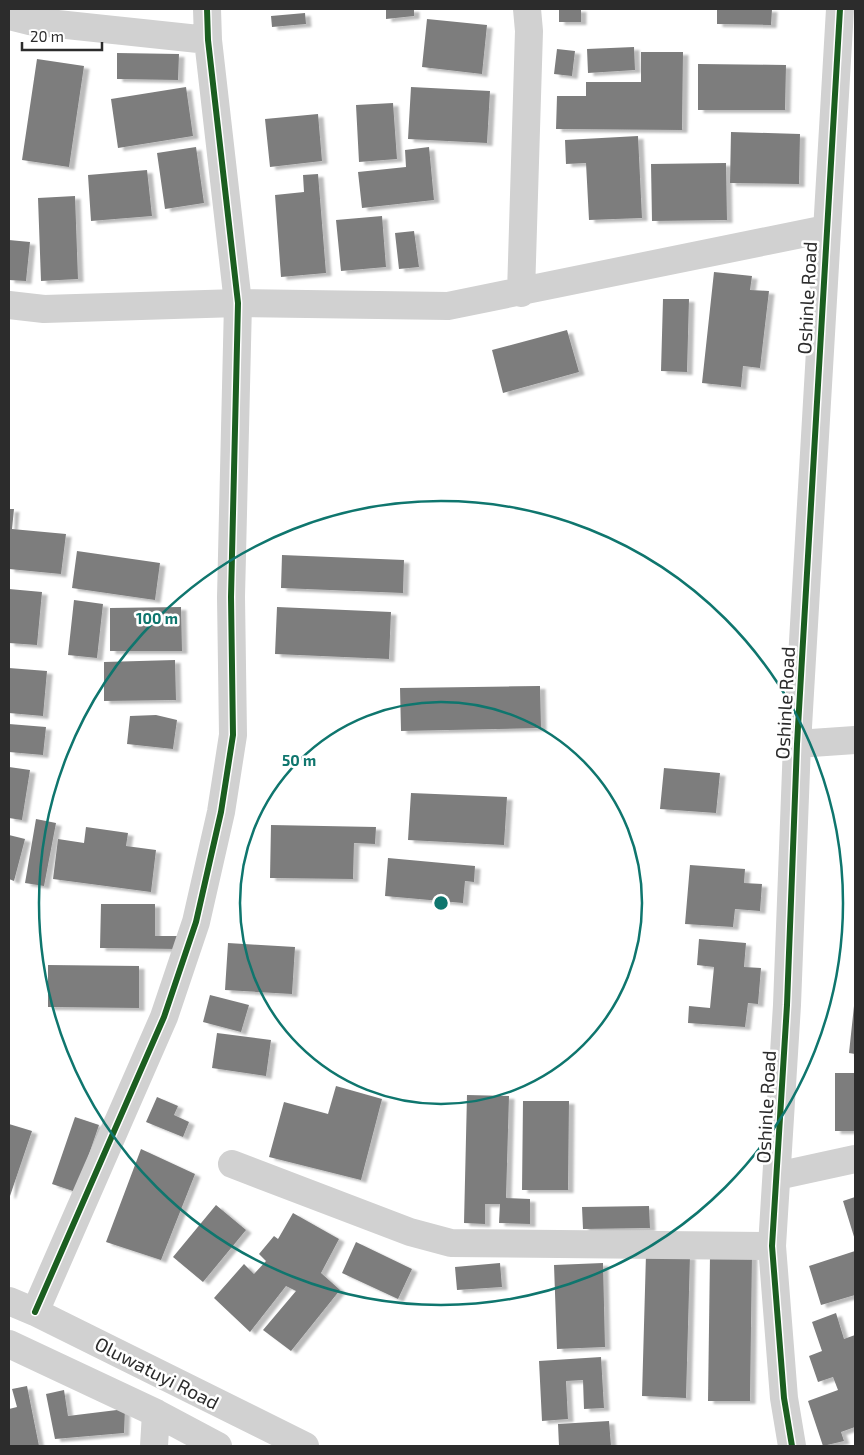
<svg xmlns="http://www.w3.org/2000/svg" width="864" height="1455" font-family="'Exo 2',sans-serif">
	<style>
		.building { fill: #7d7d7d; filter: url(#shadow) }
		.lines { fill: none; stroke-linecap: round; stroke-linejoin: round }
		.minor { stroke: #d1d1d1; stroke-width: 28 }
		.cycleway-casing { stroke: #fff; stroke-width: 9 }
		.cycleway { stroke: #1b5e20; stroke-width: 6 }
		.ring { fill: none; stroke: #0f766e; stroke-width: 2.5 }
		.labels { text-anchor: middle; stroke-width: 5; stroke-linejoin: round; paint-order: stroke }
		.street-label { font-size: 19px; fill: #2c2c2c; stroke: #fff }
		.centre { fill: #0f766e; stroke: #fff; stroke-width: 2.5 }
		.ring-label { font-size: 15px; text-anchor: middle; font-weight: bold; fill: #0f766e; stroke: #fff; stroke-width: 5; stroke-linejoin: round; paint-order: stroke }
	</style>
	<defs>
		<filter id="shadow"><feDropShadow dx="5.5" dy="3" stdDeviation="1" flood-color="#0004"/></filter>
	</defs>
	<rect width="100%" height="100%" fill="#fff"/>
	<path class="building" d="M386,9H414V16L386,19Z
		M559,9H581V22H559Z
		M717,9H772L771,25L717,24Z
		M305,13L306,24L272,27L271,16Z
		M427,19L487,25L482,74L422,67Z
		M634,47L635,70L588,73L587,49Z
		M557,49L575,51L572,76L554,74Z
		M641,52H683L682,130L556,129L557,96H586V82H641Z
		M117,53L179,54L178,80L117,79Z
		M37,59L84,66L69,167L22,160Z
		M698,64L786,65L785,110H698Z
		M186,87L193,136L118,148L111,99Z
		M411,87L490,91L487,143L408,139Z
		M393,103L397,159L359,162L356,105Z
		M318,114L322,161L270,167L265,119Z
		M731,132L800,134L799,184L730,183Z
		M638,136L642,218L589,220L586,163L566,164L565,140Z
		M196,147L204,203L165,209L157,153Z
		M429,147L434,200L362,208L358,172L406,167L405,150Z
		M726,163L727,220L652,221L651,164Z
		M147,170L152,216L91,221L88,175Z
		M318,174L326,273L281,277L275,195L304,192L303,175Z
		M75,196L78,279L41,281L38,198Z
		M382,216L386,267L341,271L336,220Z
		M414,231L419,267L399,269L395,233Z
		M9,240L30,242L26,281L9,280Z
		M714,272L752,276L750,290L769,291L760,368L743,366L741,387L702,383Z
		M663,299H689L687,372L661,371Z
		M567,330L579,372L503,393L492,350Z
		M9,509H14L12,529L66,534L61,574L9,569Z
		M77,551L160,563L155,600L72,588Z
		M282,555L404,560L403,593L281,588Z
		M9,589L42,592L37,645L9,643Z
		M74,600L103,604L97,658L68,655Z
		M181,607L182,651H110V608Z
		M277,607L391,612L389,659L275,654Z
		M175,660L176,700L104,701V662Z
		M9,668L47,671L43,716L9,713Z
		M540,686L541,728L401,731L400,688Z
		M156,715L177,720L173,749L127,744L130,716Z
		M9,724L46,727L43,755L9,752Z
		M9,767L30,770L22,820L9,818Z
		M664,768L720,773L716,813L660,809Z
		M411,793L507,797L504,845L408,840Z
		M36,819L56,823L44,886L25,883Z
		M271,825L376,827L375,844L354,843L353,879L270,878Z
		M86,827L128,833L126,846L156,850L151,892L53,879L58,839L84,843Z
		M9,835L25,839L14,881L9,879Z
		M388,858L475,866L474,882L465,881L463,903L385,896Z
		M690,865L745,869L744,883L762,884L760,911L735,909L733,927L685,924Z
		M101,904H155V936H178V949L100,948Z
		M699,939L746,943L744,967L761,968L758,1004L748,1003L745,1027L688,1023L689,1006L710,1008L714,967L697,965Z
		M228,943L295,947L292,994L225,990Z
		M48,965L139,966V1008L48,1007Z
		M210,995L249,1005L241,1032L203,1022Z
		M854,1006H855V1054L849,1053Z
		M217,1033L271,1040L266,1076L212,1068Z
		M835,1073H855V1131H835Z
		M336,1086L382,1099L361,1180L269,1157L284,1102L328,1114Z
		M467,1095L509,1096L506,1198L530,1199V1224L499,1223L500,1204H485V1224L464,1223Z
		M157,1097L178,1106L174,1115L189,1122L183,1137L146,1122Z
		M523,1101H569L568,1190H522Z
		M75,1117L99,1125L76,1192L52,1184Z
		M9,1124L32,1131L10,1196L9,1195Z
		M141,1149L195,1174L161,1260L106,1242Z
		M855,1197V1240L843,1201Z
		M216,1205L246,1230L203,1282L173,1257Z
		M649,1206L650,1228L583,1229L582,1207Z
		M293,1213L339,1239L321,1273L340,1290L291,1351L263,1330L296,1291L286,1286L250,1332L214,1298L244,1264L254,1274L266,1261L259,1254L274,1236L278,1239Z
		M356,1242L412,1269L398,1299L342,1273Z
		M855,1251V1295L821,1305L809,1266Z
		M646,1254L690,1256L686,1398L642,1396Z
		M710,1255H752L750,1401H708Z
		M500,1263L502,1287L457,1290L455,1267Z
		M603,1263L605,1347L557,1349L554,1265Z
		M836,1313L844,1339L855,1335V1427L841,1432L844,1441L823,1446L808,1401L838,1390L833,1377L818,1382L809,1356L822,1351L812,1322Z
		M601,1357L604,1408L584,1409L583,1380L566,1381L568,1419L542,1421L539,1361Z
		M27,1386L39,1446H9V1409L17,1407L12,1389Z
		M64,1390L68,1416L125,1409L124,1433L55,1439L46,1394Z
		M609,1421L611,1446H559L558,1424Z"/>
	<g class="lines">
		<path class="minor" d="M9,16L29,21L208,40
			M521,293L529,31L527,9
			M9,305L44,309L238,303L448,306L826,229
			M797,744L855,740
			M232,1164L410,1232L451,1243L772,1246
			M777,1176L855,1159
			M9,1301L35,1312L305,1446
			M35,1312L164,1017L196,922L221,812L233,735L231,597L238,303L208,40L207,9
			M9,1344L156,1413L218,1446
			M154,1446L156,1413
			M792,1446L784,1398L772,1246L787,1005L797,744L840,9"/>
		<g class="cycleway-casing">
			<path id="cycleway" d="M35,1312L164,1017L196,922L221,812L233,735L231,597L238,303L208,40L207,9
				M792,1446L784,1398L772,1246L787,1005L797,744L840,9"/>
		</g>
		<use href="#cycleway" class="cycleway"/>
	</g>
	<g class="ring">
		<circle cx="441" cy="903" r="201"/>
		<circle cx="441" cy="903" r="402"/>
	</g>
	<g class="labels">
		<g class="street-label">
			<text transform="translate(807 298) rotate(-87)" y="7">Oshinle Road</text>
			<text transform="translate(785 703) rotate(-87)" y="7">Oshinle Road</text>
			<text transform="translate(766 1107) rotate(-87)" y="7">Oshinle Road</text>
			<text transform="translate(157 1373) rotate(27)" y="7">Oluwatuyi Road</text>
		</g>
	</g>
	<circle cx="441" cy="903" r="8" class="centre"/>
	<g class="ring-label">
		<text x="157" y="624">100 m</text>
		<text x="299" y="766">50 m</text>
	</g>
	<rect width="864" height="1455" fill="none" stroke="#2c2c2c" stroke-width="20"/>
	<path d="M22 42v8h80v-8" fill="none" stroke="#2c2c2c" stroke-width="2.5"/>
	<text x="30" y="42" font-size="15" fill="#2c2c2c" stroke="#ffffff" stroke-width="4" paint-order="stroke">20 m</text>
</svg>
